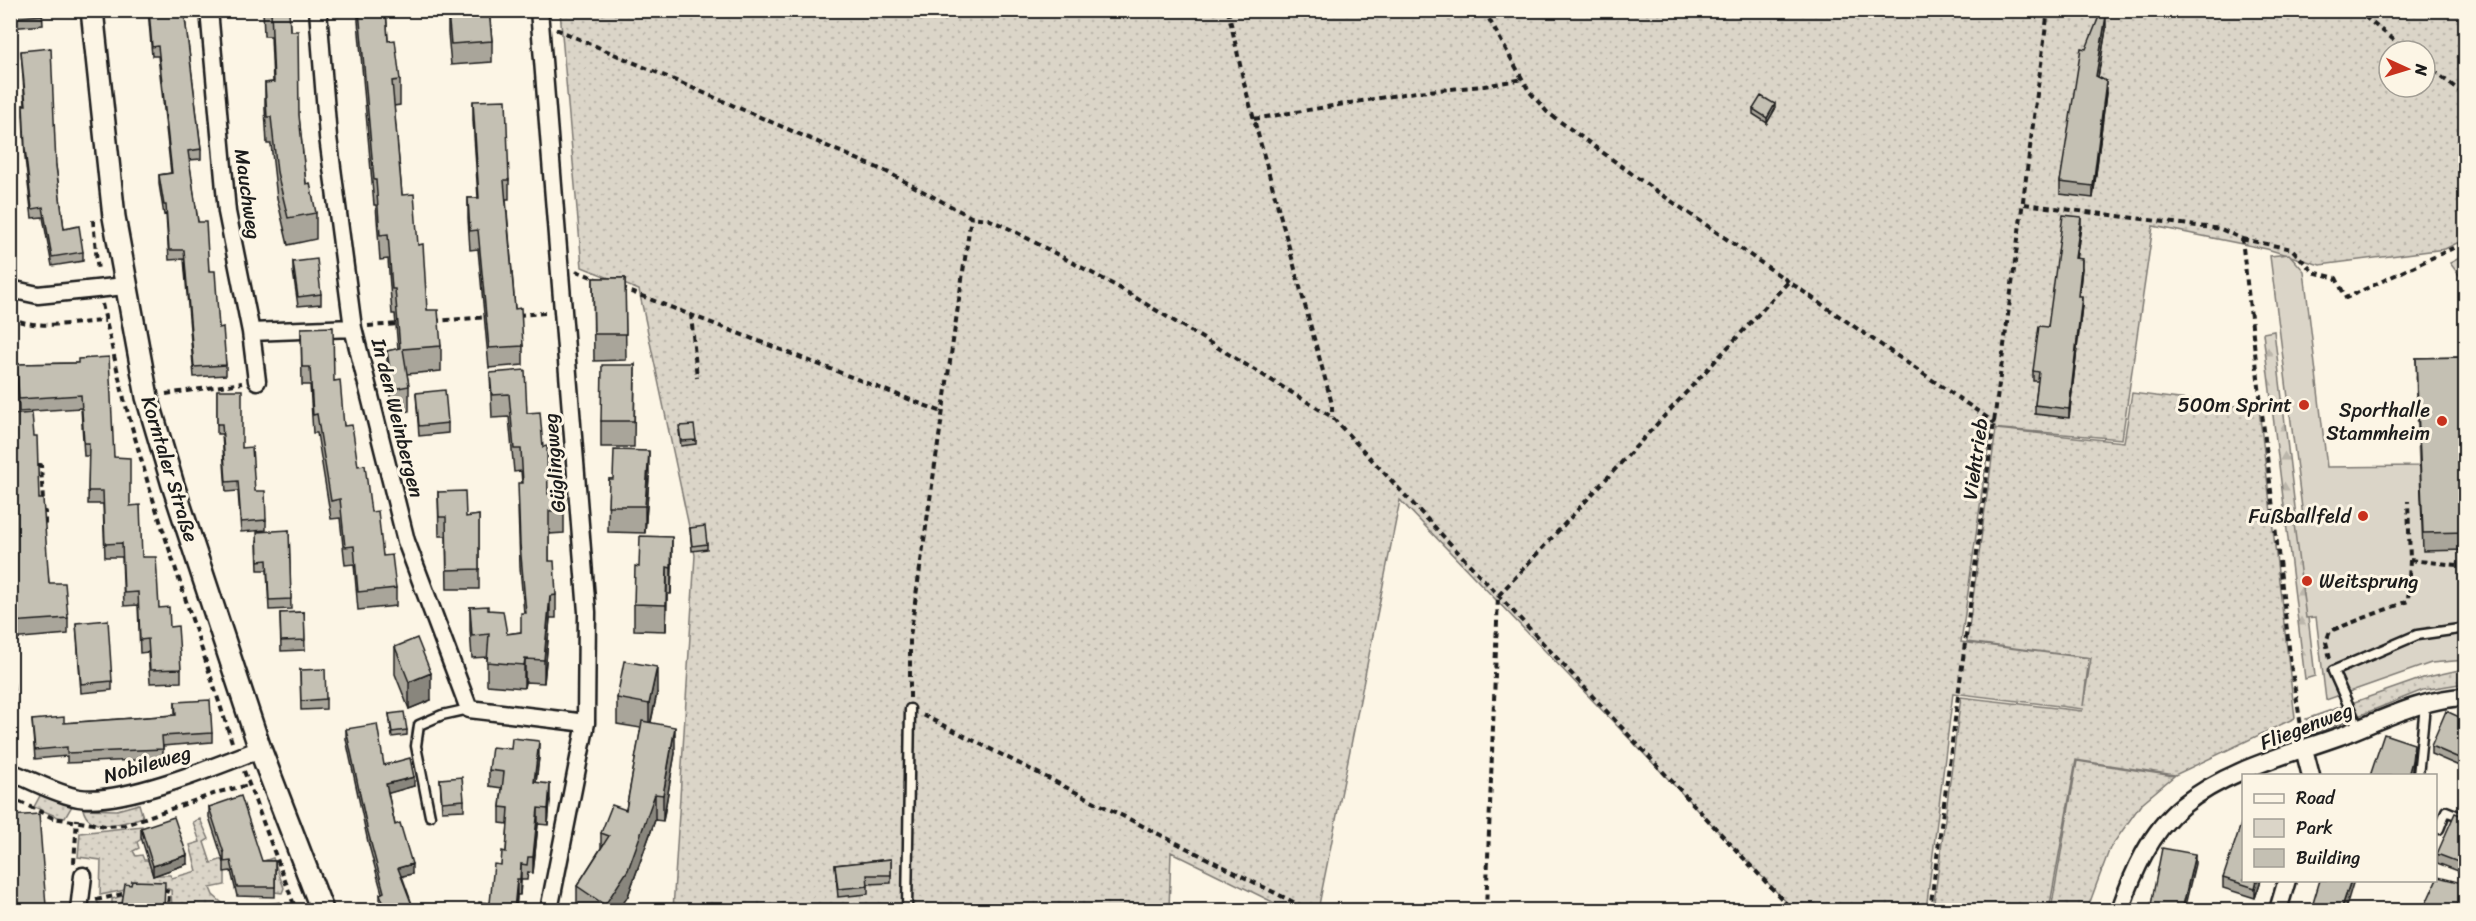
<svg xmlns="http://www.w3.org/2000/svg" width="2476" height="921" font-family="Sriracha,sans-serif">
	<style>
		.green { fill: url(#green-dots); stroke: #7c7872; stroke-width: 1.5; fill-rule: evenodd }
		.forest { fill: url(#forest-firs); stroke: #7c7872; stroke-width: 1.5 }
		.pitch { fill: #dbd5c8; stroke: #7c7872; stroke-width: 1.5 }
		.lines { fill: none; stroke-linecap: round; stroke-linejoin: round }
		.service-casing { stroke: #1c1c1c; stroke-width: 13 }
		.minor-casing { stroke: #1c1c1c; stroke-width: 21 }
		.tertiary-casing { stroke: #1c1c1c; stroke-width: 26 }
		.path { stroke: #1c1c1c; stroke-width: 4; stroke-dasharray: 6 4.5; stroke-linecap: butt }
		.service { stroke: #fcf5e5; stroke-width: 8 }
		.minor { stroke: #fcf5e5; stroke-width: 16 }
		.tertiary { stroke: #fcf5e5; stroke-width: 21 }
		.wall { fill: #a9a59a; stroke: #1c1c1c; stroke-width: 1.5 }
		.shaded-wall { fill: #89867d; stroke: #1c1c1c; stroke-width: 1.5 }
		.building { fill: #c4c0b3; stroke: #1c1c1c; stroke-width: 1.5 }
		.poi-dot { fill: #c8321e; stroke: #fcf5e5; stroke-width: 2 }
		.labels { text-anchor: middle; stroke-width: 6; stroke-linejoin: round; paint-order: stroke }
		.street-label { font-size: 20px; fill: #1c1c1c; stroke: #fcf5e5 }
		.poi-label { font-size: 20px; fill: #1c1c1c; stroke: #fcf5e5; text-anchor: end }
	</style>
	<defs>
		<pattern id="green-dots" width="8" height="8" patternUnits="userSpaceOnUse" patternTransform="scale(1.5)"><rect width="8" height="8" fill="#dbd5c8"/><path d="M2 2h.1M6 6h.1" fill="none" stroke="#bbb6ab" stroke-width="1.8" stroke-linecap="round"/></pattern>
		<pattern id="forest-firs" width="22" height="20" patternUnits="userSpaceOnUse" patternTransform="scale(1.5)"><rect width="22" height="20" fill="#dbd5c8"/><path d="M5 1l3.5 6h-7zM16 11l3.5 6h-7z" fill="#bbb6ab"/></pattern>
	</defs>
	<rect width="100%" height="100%" fill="#fcf5e5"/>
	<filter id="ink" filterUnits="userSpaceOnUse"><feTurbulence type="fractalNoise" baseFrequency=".0167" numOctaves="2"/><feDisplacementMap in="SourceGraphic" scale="12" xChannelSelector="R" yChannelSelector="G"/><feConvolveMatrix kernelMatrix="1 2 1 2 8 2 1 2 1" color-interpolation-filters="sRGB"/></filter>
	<g filter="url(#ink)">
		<path class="green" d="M560,11H2465V239L2445,249L2320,265L2267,249L2153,226L2122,439L1991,428L1961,642L2089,658L2083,706L2091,658L1967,642L1996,429L2124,442L2132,393L2259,409L2295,718L2175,775L2076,760L2049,910H1933L1961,697L2082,711L2083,709L1953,693L1926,910H1794L1400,500L1318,910H1289L1171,852L1169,910H673L695,555L639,290L582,267ZM2389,51H2425V87H2389Z
			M2459,670H2465V683L2423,690L2311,735L2306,719L2423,678Z
			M2077,761L2174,776L2142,803L2110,848L2087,910H2051Z
			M41,794L72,806L65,818L58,817L34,807Z
			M139,804L143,817C125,823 89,835 83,809L117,810Z
			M200,819L209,839L204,842L211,863L223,859L251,865L273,858L284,888L282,893L275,892V871L225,870V885L210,888L213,895L229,909L280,902L282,910H172L171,890L155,884L100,895L101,860L78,857L80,833L142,826L146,836L137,842L139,848L133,851L136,856L142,855L144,860H148L153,875H170L172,878L197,871L190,845L200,842L193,822Z
			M146,889L123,910L98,907V903L102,906L112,905V899Z"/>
		<path class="forest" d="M2274,331L2315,676L2305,679L2263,333Z"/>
		<path class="pitch" d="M2289,254L2304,271L2327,467L2419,466L2416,377L2465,375V660L2431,663L2326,700L2316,617L2306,618L2294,524H2304L2270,256Z
			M2465,255V283L2450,263Z"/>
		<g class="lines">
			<g class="service-casing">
				<path id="service" d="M2359,729L2333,671L2417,635L2466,628
					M2418,776L2425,705
					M430,816L416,746L419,725L442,715L469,709
					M2439,829L2446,811L2466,819
					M907,910L910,709"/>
			</g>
			<g class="minor-casing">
				<path id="minor" d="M209,10L227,212L251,332L257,381
					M318,10L328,137L353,328L406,541L469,709L586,723
					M539,10L587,612L586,723L549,910
					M10,289L38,295L125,286
					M251,332L353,328
					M2304,749L2311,776
					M10,772C32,780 56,794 79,798C122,805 217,766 260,749
					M79,910L83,876
					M2120,910C2133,873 2150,832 2182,806C2226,770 2287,755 2340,736C2379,721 2423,698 2466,697
					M2278,910L2287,880"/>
			</g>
			<g class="tertiary-casing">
				<path id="tertiary" d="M92,10L114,217L147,397L173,485L260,749L322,910"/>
			</g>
			<path class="path" d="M1228,10L1244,83L1332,404V417
				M1484,10L1529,91L1547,112L1639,179L1995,423
				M2356,10L2408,51
				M556,29L887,172L971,217L988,219L1010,229L1118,287L1332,417L1792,910
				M2425,64L2466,96
				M1254,119L1416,92L1484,86L1523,79
				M2024,204L2221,229L2242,239L2291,665L2302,732
				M93,220L98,272
				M2242,239L2292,249L2313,272L2336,278L2346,298L2466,242
				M576,271L600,280
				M621,288L942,412
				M102,304L124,399L149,487L232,742
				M691,314L697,378
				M518,315L546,313
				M10,317C33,331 80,322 105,321
				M434,321L489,317
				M368,326L399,324
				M166,394L242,383
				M38,465H41L43,502
				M41,512H45V530
				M2410,560L2466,566
				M2330,658L2326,642L2330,631L2408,601L2410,560L2408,501
				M910,698V637L971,217
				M923,715L1309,910
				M244,771L296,910
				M10,797L53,818L106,826L125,825L219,792L249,785
				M74,863L77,819
				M163,890L169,892L168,910
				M96,900L127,893
				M1486,910L1498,596L1790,280
				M1930,910L2048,10"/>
			<use href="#service" class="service"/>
			<use href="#minor" class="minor"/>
			<use href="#tertiary" class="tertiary"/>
		</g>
		<path class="wall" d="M10,10H42L43,25L10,28Z
			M148,10H184L201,149V159L189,160L198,222L209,271L226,365V375L194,377L184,259L169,260L166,214L164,215L159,184V175L171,173L158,56H152Z
			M263,10H289L290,31L306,184L316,213V239L288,245L277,198L271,144H267L265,109V83L273,82L271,36H264Z
			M358,10H386L388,41L400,80V105L394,106L402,195L418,245L427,310L441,346V371L407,374L409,386V411L393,414L387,376V351L398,349L395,314H392L388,259L380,260L376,205H374L358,21Z
			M451,10H489L492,41V62L451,65L448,33V12L451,11Z
			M2106,29L2098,77L2106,93L2093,198L2060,194V182L2086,49Z
			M21,51L56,166L64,229L83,252V261L52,266L43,217L32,218L25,158L23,115V105H25Z
			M473,101L509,180V199H506L515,309L523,346V365L489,368L478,249L470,250L468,218V198H478L473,120Z
			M1753,109H1775L1767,123L1753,114Z
			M2081,226L2076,258L2082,268L2079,296L2082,305L2069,418L2035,414V405L2038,381H2033V371Z
			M293,262L321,294V304L298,306L293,271Z
			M593,278H625L626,360L594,361Z
			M301,328L334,381L344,426L358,466L383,556L396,588V606L358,610L354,564L345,565L340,518L331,519L317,433H313L310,385H302Z
			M2466,357V550L2423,551L2416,358Z
			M78,363L114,457L130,506L142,557L159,608L170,627L181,669V682L150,683L148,652L140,653L138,605L124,606L122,557H105L103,504H88L89,456H84L81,408L19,412L17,364Z
			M635,365L634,447H601V421Z
			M490,373L527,413L543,447L548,494L564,510V533L549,534V561L556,595V618H550L544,683L525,682L524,688L487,685V657L472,658L470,630V607L488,610L507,634L521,632L524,613L520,567L518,506L522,483L521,471L514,472L509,417L492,418Z
			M217,390L242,448L255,491L266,520V530L241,532L238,491L226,492L222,434H217Z
			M416,393L448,423V433L419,436Z
			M10,415L39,499L49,583L68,618V634L10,639Z
			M679,431L696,440V444L681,446Z
			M649,477L645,533L608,532L609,479Z
			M438,492L466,517L479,515V589H447L446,536H439Z
			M690,528L707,544V549L692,551Z
			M289,530L291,609L269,610L267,570H258L257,541Z
			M672,563L671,594H667L666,631L634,630V604L639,567Z
			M304,612L305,650L281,651L280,613Z
			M76,623L112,681V690L81,693Z
			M395,647L431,700L409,709L395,674Z
			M300,670L326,699V709L301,710Z
			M10,680L16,711V720L10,721Z
			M657,693L651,722L675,753L663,821L655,820L628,896L619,910H577V886L601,848V833L626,810L641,728L617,724V698Z
			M175,702L212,733V742L163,746V759L67,763V756L35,759L32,720L64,723L175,715Z
			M389,714L407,730V735L392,737Z
			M2466,720V769L2431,754V746Z
			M346,729L384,765L414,786L388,793L395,825L412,874L402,876L414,910H383L380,903V894L382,893L368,842L346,739Z
			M539,757L536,783L550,800L548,825L538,824L533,873L528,872L527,880H521L520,895H517L516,910H478L490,903L501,865L506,852L508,824L500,823V807L502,788L489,786V770Z
			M440,779L464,800V810L442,811Z
			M209,807L262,861H275V897L237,896L231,871L224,872V863L209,817Z
			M2466,817V874L2437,863V854Z
			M141,828L187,864L153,876L141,837Z
			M891,859V883L868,884V894L838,897L835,865Z
			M2223,878L2261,880L2255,898L2223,888Z
			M46,906V910H10Z"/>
		<path class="shaded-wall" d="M2106,16V29L2096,89V76Z
			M2106,81V93L2093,198V186Z
			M1775,104V109L1767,123V118Z
			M2081,217V226L2075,267V258Z
			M2082,259V268L2078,305V296Z
			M2082,296V305L2069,418V409Z
			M649,451V477L645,533V506Z
			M672,537V563L671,594V568Z
			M667,567V594L666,631V605Z
			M550,596V618L544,683V660Z
			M525,659V682L524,688V665Z
			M657,667V693L649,730V704Z
			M431,673V700L409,709V682Z
			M675,727V753L663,821V795Z
			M539,741V757L534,798V782Z
			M2414,744L2412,771L2411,776H2408Z
			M414,777V786L386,794V784Z
			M550,784V800L548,825V809Z
			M655,794V820L628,896L619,910H605V905Z
			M538,808V824L533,873V857Z
			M2195,854V864L2184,910H2182Z
			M187,855V864L153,876V866Z
			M412,864V874L398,877V868Z
			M521,864V880L520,895V879Z
			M517,879V895L516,910H514Z
			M2257,880H2261L2255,898V888Z
			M2351,880H2354L2345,910H2341Z
			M2466,888V897L2460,910H2455Z"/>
		<path class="building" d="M10,10H42L43,15L10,18Z
			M149,10H184L201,149L188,151L198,222H206L209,271H215L219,328L223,327L226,365L194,367L184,250H169L166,205H164L159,175L172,173L158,46L152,47Z
			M271,10H289L290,31H298L299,115L306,184L310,183L316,213L288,218L277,172L271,117H267L265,83L274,82Z
			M359,10H386L388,41L395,40L400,80L392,81L402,195L414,194L418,245L423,244L427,310H438L441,346L403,349L409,386L393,389L387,351L400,348L395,289H392L388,234L380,235L376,180H374Z
			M452,10H489L492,41L451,44L448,12L453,11Z
			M2100,14L2106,16L2096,76L2106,81L2093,186L2060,182L2081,48L2086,49Z
			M51,48L56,166L64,229L79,226L83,252L52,257L43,207L32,209L25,148L23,105H26L21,51Z
			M1761,96L1775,104L1767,118L1753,109Z
			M506,100L509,180H504L515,309L521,308L523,346L489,348L478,230L470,231L468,198H479L473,101Z
			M2063,215L2081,217L2075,258L2082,259L2078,296H2082L2069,409L2035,405L2039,372L2033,371L2039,326L2048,327Z
			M317,259L321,294L298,297L293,262Z
			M593,278H625L626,334H594Z
			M333,327L334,381L340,380L344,426L352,425L358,466L365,465L371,512L378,511L383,556L392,555L396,588L358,592L354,546L345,547L340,499L331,501L317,414L313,415L310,367H302L301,328Z
			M109,357L114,457L130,458V506L140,505L142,557H156L159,608L169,607L170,627L178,626L181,669L150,670L148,639L140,640L138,592L124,593L122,543L105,544L103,491H88L89,443H84L81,395L19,399L17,364L78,363V359Z
			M2466,357V532L2423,533L2416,358Z
			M602,365H635L634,421H601Z
			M525,370L527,413L540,412L543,447L547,446L548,494L563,493L564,510L549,511V561H554L556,595L550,596L544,660L525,659L524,665L487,662L489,634L472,636L470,607L488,606V610L503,611L507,634L521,632V613H526L520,544L518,483H523L521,449H514L509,394L492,395L490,373Z
			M217,390H242V448L252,447L255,491H265L266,520L241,522L238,481L226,482L222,424H217Z
			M445,390L448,423L419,426L416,393Z
			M32,413L34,436H37L39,499H43L49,583H65L68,618L10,622V415Z
			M694,425L696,440L681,441L679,426Z
			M614,450L649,451L645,506H608L609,479H613Z
			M465,491L466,517L479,515V569L447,570L446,517H439L438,492Z
			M705,526L707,544L692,546L690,528Z
			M289,530L291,599L269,600L267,560L258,561L257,532Z
			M640,536L672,537L671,568L667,567L666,605L634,604L635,566L639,567Z
			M304,612L305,640L281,641L280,613Z
			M108,620L112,681L81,684L76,623Z
			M417,638L431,673L409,682L395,647Z
			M624,661L657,667L649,704L617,698Z
			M325,669L326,699L301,701L300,670Z
			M13,679L16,711H10V680Z
			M210,700L212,733L162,736L163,749L67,753V747L35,750L32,720L64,717V723L176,715L175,702Z
			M2446,711L2466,720V761L2431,746Z
			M404,712L407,730L392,732L389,714Z
			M642,721L675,727L663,795L655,794L628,870L605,905L577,886L609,836L601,833L612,805L626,810Z
			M377,724L384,765L410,758L414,777L386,784L395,825L400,823L412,864L398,868L414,910H386L380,894L384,892L368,832L346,729Z
			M2384,734L2414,744L2412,761L2408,776H2370Z
			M512,738L539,741L534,782L550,784L548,809L538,808L533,857H528L527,865L521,864L520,879H517L514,910H478L479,902L490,903L494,864L501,865L502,851L506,852L509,808L500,807L504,772L489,770L492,747L511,749Z
			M462,777L464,800L442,802L440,779Z
			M241,796L262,861H275V887H237L231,861L224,862V853L209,807Z
			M2455,813L2466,817V865L2437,854Z
			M39,814L46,906L38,907V910H10V816Z
			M2244,815V880H2257L2255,888L2223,878Z
			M174,817L187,855L153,866L141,828Z
			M2162,848L2195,854L2182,910H2150Z
			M891,859V875H867L868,886L838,889L835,865Z
			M2438,877L2466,884V888L2455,910H2423Z
			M2320,880H2351L2341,910H2311Z
			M132,881L165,882L164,910H121L125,884L131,885Z"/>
	</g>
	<g class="poi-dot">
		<circle cx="2304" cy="405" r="6"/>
		<circle cx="2442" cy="421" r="6"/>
		<circle cx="2363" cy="516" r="6"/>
		<circle cx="2307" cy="581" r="6"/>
	</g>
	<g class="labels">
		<g class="street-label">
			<text transform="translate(248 194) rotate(82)" y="7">Mauchweg</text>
			<text transform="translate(398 418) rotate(76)" y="7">In den Weinbergen</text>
			<text transform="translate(1975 459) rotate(-82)" y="7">Viehtrieb</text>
			<text transform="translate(554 463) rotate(-95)" y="7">Güglingweg</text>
			<text transform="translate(170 469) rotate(73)" y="7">Korntaler Straße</text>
			<text transform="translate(2306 726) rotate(-21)" y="7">Fliegenweg</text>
			<text transform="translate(147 764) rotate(-16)" y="7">Nobileweg</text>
		</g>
		<g class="poi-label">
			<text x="2292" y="412">500m Sprint</text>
			<text x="2430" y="417">Sporthalle<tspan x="2430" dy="23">Stammheim</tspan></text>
			<text x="2351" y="523">Fußballfeld</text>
			<text x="2319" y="588" text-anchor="start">Weitsprung</text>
		</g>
	</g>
	<rect width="2476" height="921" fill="none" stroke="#fcf5e5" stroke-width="36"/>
	<rect x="18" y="18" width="2440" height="885" fill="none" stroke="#1c1c1c" stroke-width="2" filter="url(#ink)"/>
	<rect x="2242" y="774" width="195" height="108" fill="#fcf5e5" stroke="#a29e95" stroke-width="1.5"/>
	<rect x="2254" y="794" width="30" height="9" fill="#fcf5e5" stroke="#a29e95" stroke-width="1.5"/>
	<text x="2296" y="804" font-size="18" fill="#1c1c1c">Road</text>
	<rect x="2254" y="819" width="30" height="18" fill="#dbd5c8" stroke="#a29e95" stroke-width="1.5"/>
	<text x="2296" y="834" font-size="18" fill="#1c1c1c">Park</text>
	<rect x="2254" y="849" width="30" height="18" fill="#c4c0b3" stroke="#a29e95" stroke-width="1.5"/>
	<text x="2296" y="864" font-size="18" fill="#1c1c1c">Building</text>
	<g transform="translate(2407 69) rotate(94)"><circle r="28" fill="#fcf5e5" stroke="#a29e95" stroke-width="1.5"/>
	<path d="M0-4.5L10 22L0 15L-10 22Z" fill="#c8321e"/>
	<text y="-9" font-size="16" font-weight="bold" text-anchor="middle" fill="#1c1c1c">N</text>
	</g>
</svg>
